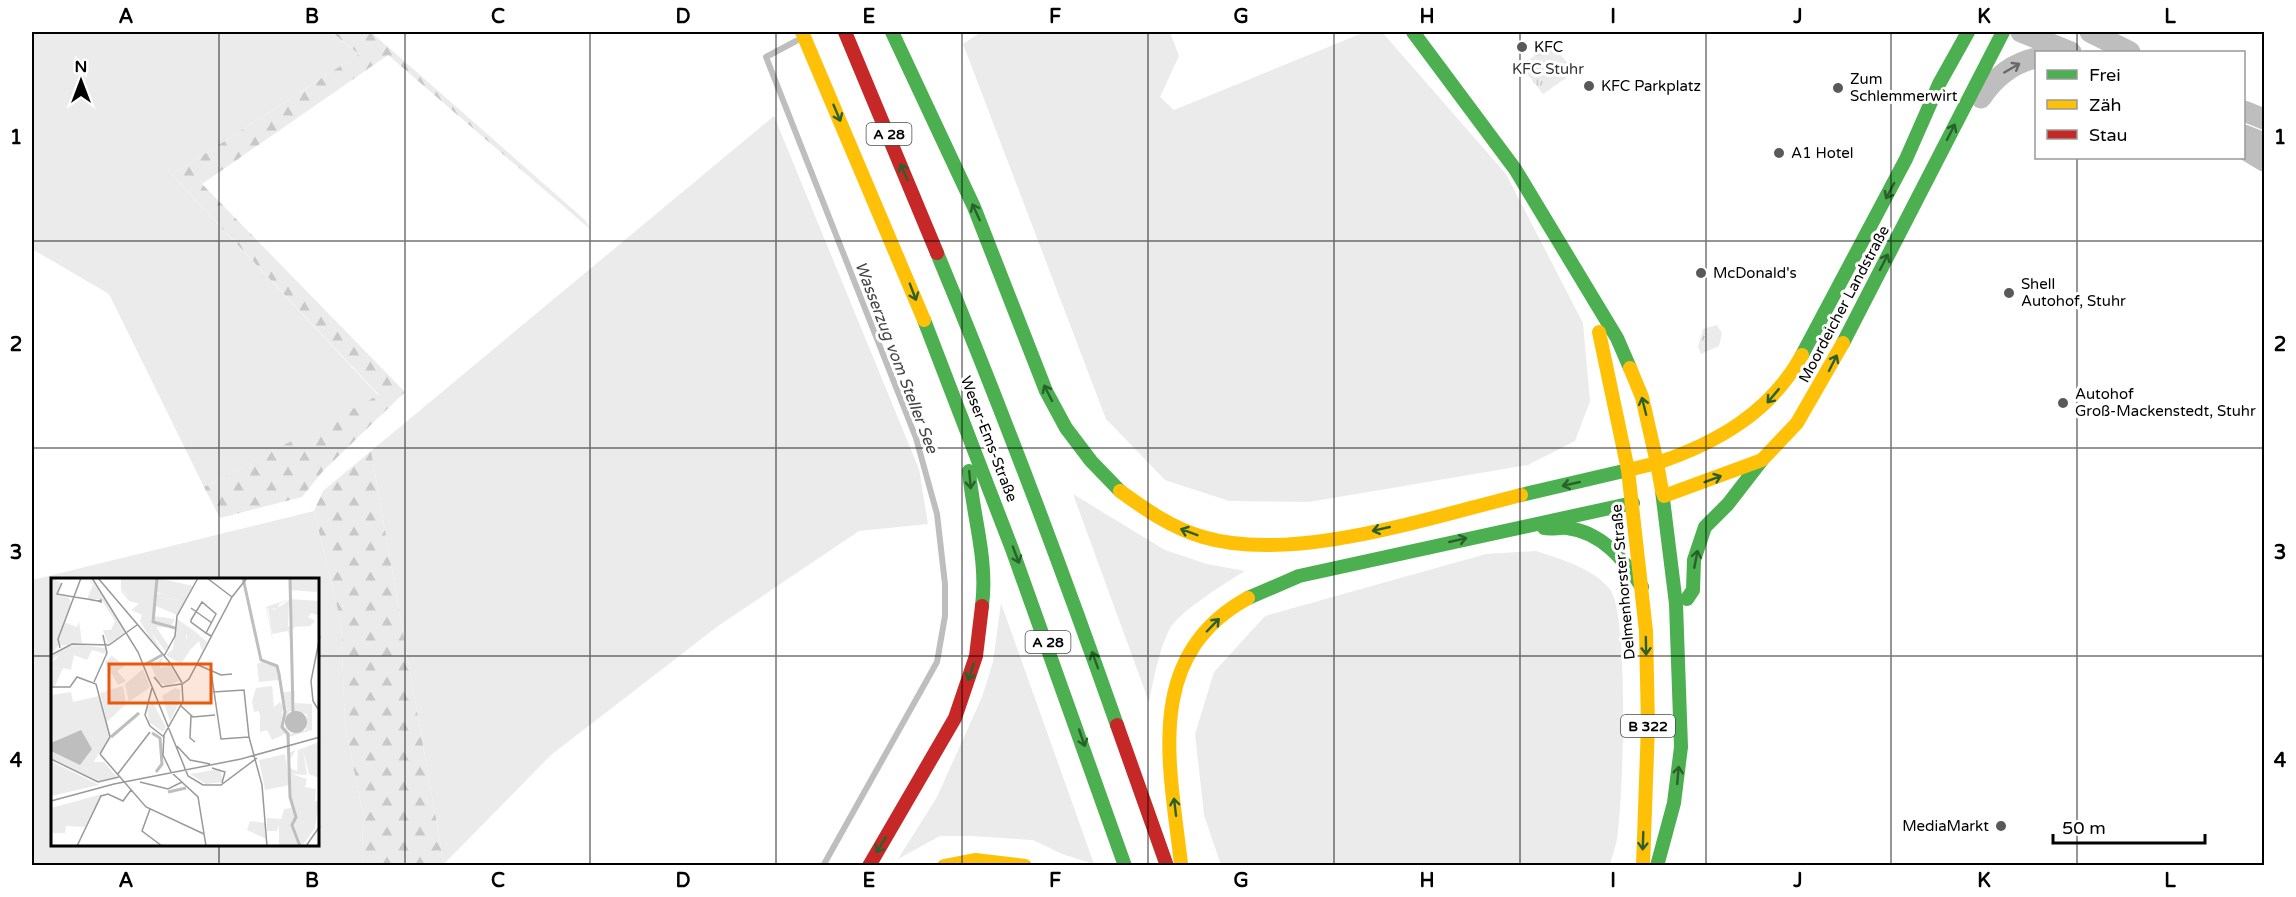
<svg xmlns="http://www.w3.org/2000/svg" width="2296" height="897" font-family="'Varela Round',sans-serif">
	<style>
		.green { fill: #ebebeb; fill-rule: evenodd }
		.forest { fill: url(#forest-firs) }
		.park { fill: url(#park-tufts) }
		.lines { fill: none; stroke-linecap: round; stroke-linejoin: round }
		.stream { stroke: #bebebe; stroke-width: 6 }
		.street { stroke: #bebebe; stroke-width: 21 }
		.fast { stroke: #4caf50; stroke-width: 14 }
		.slow { stroke: #ffc107; stroke-width: 14 }
		.jam { stroke: #c62828; stroke-width: 14 }
		.oneway { stroke: #686868 }
		.oneway2 { stroke: #2a602c }
		.grid { fill: none; stroke: #000; stroke-width: 1.5; stroke-opacity: 0.55 }
		.poi-dot { fill: #595959; stroke: #fff; stroke-width: 2 }
		.labels { text-anchor: middle; stroke-width: 6; stroke-linejoin: round; paint-order: stroke }
		.shield { fill: #fff; stroke: #4c4c4c; stroke-width: 1.5 }
		.shield-label { font-size: 14px; font-weight: bold; fill: #000 }
		.poi-label { font-size: 15px; fill: #000; stroke: #fff; text-anchor: start }
		.park-label { font-size: 15px; fill: #323232; stroke: #fff }
		.street-label { font-size: 15px; fill: #000; stroke: #fff }
		.water-label { font-size: 16px; font-style: italic; fill: #434343; stroke: #fff }
		.inset-river { fill: none; stroke: #bebebe; stroke-width: 3 }
		.inset-road { fill: none; stroke: #999; stroke-width: 1.5 }
		.view { fill: #e8590c; fill-opacity: 0.15; stroke: #e8590c; stroke-width: 3 }
		.inset-edge { fill: none; stroke: #000; stroke-width: 3 }
		.neatline { fill: none; stroke: #000; stroke-width: 2 }
		.grid-label { font-size: 20px; text-anchor: middle; font-weight: bold; fill: #000 }
	</style>
	<defs>
		<pattern id="forest-firs" width="22" height="20" patternUnits="userSpaceOnUse" patternTransform="scale(1.5)"><rect width="22" height="20" fill="#ebebeb"/><path d="M5 1l3.5 6h-7zM16 11l3.5 6h-7z" fill="#c8c8c8"/></pattern>
		<pattern id="park-tufts" width="24" height="20" patternUnits="userSpaceOnUse" patternTransform="scale(1.5)"><rect width="24" height="20" fill="#ebebeb"/><path d="M3 7l-1-3M5 7V3M7 7l1-3M15 17l-1-3M17 17v-4M19 17l1-3" fill="none" stroke="#c8c8c8"/></pattern>
	</defs>
	<rect width="100%" height="100%" fill="#fff"/>
	<path class="green" d="M32,32H330L359,54L172,175L379,396L204,487L109,294L32,249Z
		M981,32H1170L1179,56L1160,97L1174,110L1365,32H1382L1506,174L1583,323L1590,401L1575,441L1528,465L1309,502L1229,501L1165,480L1106,419L963,44Z
		M774,116L919,469L928,524L859,531L718,626L551,755L444,864L371,451Z
		M1073,494L1165,550L1207,564L1245,571C1227,582 1178,612 1169,630C1158,653 1154,678 1149,702Z
		M314,511L341,623L345,724L363,815L362,865L32,866V580ZM52,579H318V844H52Z
		M1536,551C1563,560 1590,567 1609,588C1630,610 1623,803 1617,839C1615,848 1612,857 1610,865H1221L1204,815L1195,734L1214,672L1265,616L1486,554Z
		M1001,603L1094,864L1062,854L1033,840L972,836H940L898,859L937,797L982,697L993,662Z"/>
	<path class="forest" d="M331,32H371L585,220L591,230L388,55L202,184L405,392L323,471L302,497L220,518L204,487L379,395L172,175L359,54Z
		M371,451L444,864L443,865L362,864L363,815L345,724L341,623L314,511L323,491Z"/>
	<path class="park" d="M1551,43L1575,72L1543,94L1521,66Z
		M1717,325L1722,333L1719,346L1701,354L1698,347L1703,329Z"/>
	<g class="lines">
		<path class="stream" d="M796,41L766,57L916,438L937,514L945,584V616L937,662L823,866"/>
		<path class="street" d="M2021,32L2071,52
			M2090,32L2130,52
			M1981,98C1995,77 2012,63 2036,58
			M2244,111L2264,119
			M2244,135L2264,143
			M2244,149L2264,161"/>
		<path class="fast" d="M892,32L974,207L1046,391L1066,428L1091,461L1120,491
			M1413,32L1515,169L1617,338L1630,368
			M937,253C1002,409 1061,566 1117,725
			M924,320L1012,549L1125,866
			M1843,343L2003,32
			M1802,355L1906,159L1939,84L1968,32
			M969,471C973,517 988,559 982,606
			M1521,495L1628,470
			M1544,528C1552,530 1559,527 1567,528C1602,532 1624,560 1642,587
			M1248,598L1299,576L1633,503
			M1687,599L1693,590L1694,560L1705,527L1728,504L1762,460
			M1657,866L1674,803L1681,747L1676,604L1662,491"/>
		<path class="slow" d="M802,32L924,320
			M1599,332L1628,470
			M1630,368L1642,397L1657,463C1717,443 1771,412 1802,355
			M1120,491C1146,510 1172,528 1203,537C1293,564 1431,517 1521,495
			M1664,496L1762,460L1797,423L1843,343
			M1181,864C1170,766 1142,656 1248,598
			M944,866L975,860L1025,866
			M1643,866L1648,725L1646,631L1628,470L1657,463L1662,491"/>
		<path class="jam" d="M845,32L937,253
			M1117,725L1167,866
			M869,866L955,718L976,656L982,606"/>
	</g>
	<defs><path id="oneway-shaft" d="M-6 0H5M1.5-3L5.5 0L1.5 3" fill="none" stroke-width="1.6" stroke-linecap="round" stroke-linejoin="round" transform="scale(1.5)"/></defs>
	<use class="oneway" href="#oneway-shaft" transform="translate(2012 68) rotate(-30)"/>
	<g class="oneway2">
		<use href="#oneway-shaft" transform="translate(837 113) rotate(67)"/>
		<use href="#oneway-shaft" transform="translate(1951 132) rotate(-63)"/>
		<use href="#oneway-shaft" transform="translate(904 172) rotate(-113)"/>
		<use href="#oneway-shaft" transform="translate(1890 191) rotate(118)"/>
		<use href="#oneway-shaft" transform="translate(976 212) rotate(-115)"/>
		<use href="#oneway-shaft" transform="translate(1884 262) rotate(-63)"/>
		<use href="#oneway-shaft" transform="translate(913 292) rotate(69)"/>
		<use href="#oneway-shaft" transform="translate(1833 363) rotate(-63)"/>
		<use href="#oneway-shaft" transform="translate(1048 393) rotate(-117)"/>
		<use href="#oneway-shaft" transform="translate(1773 396) rotate(130)"/>
		<use href="#oneway-shaft" transform="translate(1644 406) rotate(-104)"/>
		<use href="#oneway-shaft" transform="translate(1713 479) rotate(-21)"/>
		<use href="#oneway-shaft" transform="translate(970 480) rotate(85)"/>
		<use href="#oneway-shaft" transform="translate(1571 484) rotate(167)"/>
		<use href="#oneway-shaft" transform="translate(1381 529) rotate(167)"/>
		<use href="#oneway-shaft" transform="translate(1189 532) rotate(-159)"/>
		<use href="#oneway-shaft" transform="translate(1458 540) rotate(-13)"/>
		<use href="#oneway-shaft" transform="translate(1016 555) rotate(69)"/>
		<use href="#oneway-shaft" transform="translate(1696 559) rotate(-79)"/>
		<use href="#oneway-shaft" transform="translate(1213 625) rotate(-46)"/>
		<use href="#oneway-shaft" transform="translate(1646 646) rotate(89)"/>
		<use href="#oneway-shaft" transform="translate(1095 660) rotate(-110)"/>
		<use href="#oneway-shaft" transform="translate(971 672) rotate(108)"/>
		<use href="#oneway-shaft" transform="translate(1082 738) rotate(71)"/>
		<use href="#oneway-shaft" transform="translate(1678 775) rotate(-85)"/>
		<use href="#oneway-shaft" transform="translate(1175 807) rotate(-97)"/>
		<use href="#oneway-shaft" transform="translate(1643 841) rotate(92)"/>
		<use href="#oneway-shaft" transform="translate(881 845) rotate(121)"/>
	</g>
	<path class="grid" d="M219,32V579M405,32V866M590,32V866M776,32V866M962,32V866M1148,32V866M1334,32V866M1520,32V866M1706,32V866M1891,32V866M2077,32V52M2077,158V866M32,241H2264M32,448H2264M32,656H52M318,656H2264M219,844V866"/>
	<g class="poi-dot">
		<circle cx="1522" cy="47" r="6"/>
		<circle cx="1589" cy="86" r="6"/>
		<circle cx="1838" cy="88" r="6"/>
		<circle cx="1779" cy="153" r="6"/>
		<circle cx="1701" cy="273" r="6"/>
		<circle cx="2009" cy="293" r="6"/>
		<circle cx="2063" cy="403" r="6"/>
		<circle cx="2001" cy="826" r="6"/>
	</g>
	<g class="labels">
		<g class="shield">
			<rect x="866.5" y="123" width="45" height="22" rx="4.5"/>
			<rect x="1025.5" y="631" width="45" height="22" rx="4.5"/>
			<rect x="1621" y="715" width="54" height="22" rx="4.5"/>
		</g>
		<g class="shield-label">
			<text x="889" y="139">A 28</text>
			<text x="1048" y="647">A 28</text>
			<text x="1648" y="731">B 322</text>
		</g>
		<g class="poi-label">
			<text x="1534" y="52">KFC</text>
			<text x="1850" y="84">Zum<tspan x="1850" dy="17">Schlemmerwirt</tspan></text>
			<text x="1601" y="91">KFC Parkplatz</text>
			<text x="1791" y="158">A1 Hotel</text>
			<text x="1713" y="278">McDonald's</text>
			<text x="2021" y="289">Shell<tspan x="2021" dy="17">Autohof, Stuhr</tspan></text>
			<text x="2075" y="399">Autohof<tspan x="2075" dy="17">Groß-Mackenstedt, Stuhr</tspan></text>
			<text x="1989" y="831" text-anchor="end">MediaMarkt</text>
		</g>
		<g class="park-label">
			<text x="1548" y="74">KFC Stuhr</text>
		</g>
		<g class="street-label">
			<text transform="translate(1844 304) rotate(-62)" y="5">Moordeicher Landstraße</text>
			<text transform="translate(989 439) rotate(69)" y="5">Weser-Ems-Straße</text>
			<text transform="translate(1623 582) rotate(-95)" y="5">Delmenhorster Straße</text>
		</g>
		<g class="water-label">
			<text transform="translate(897 357) rotate(69)" y="6">Wasserzug vom Steller See</text>
		</g>
	</g>
	<g transform="translate(51 578)">
		<rect width="268" height="268" fill="#fff"/>
		<path d="M239,0H266V14L239,12ZM38,1L44,7L75,54L57,66L52,52H60L64,43L50,21H36L42,7ZM69,12L78,18L115,15L130,22L107,19L104,27H93L78,23ZM239,21L268,23L267,37L260,35L257,39L264,43L259,48L240,49ZM238,22L237,50L221,55L217,29L224,32ZM103,38L124,41L120,49H105L118,68L114,73L100,54ZM126,41L145,54L135,57L136,68L140,71L130,86L115,77L122,71ZM28,43L31,65L9,68L7,63L13,44L26,49ZM31,67L54,70L55,76L41,72L36,82L23,77L9,91L2,90L7,80L6,77L0,85V78L15,68ZM61,78L74,88L66,93L75,103L67,107L54,84ZM112,79L109,90L119,87L128,103L116,108L107,104L100,88ZM211,84L226,89L228,102L208,104L206,86ZM92,91L99,109L78,124L74,106ZM72,108L75,126L56,144L49,115ZM221,108L223,129L229,124L232,128L230,149L236,155L221,162L216,152L209,154V139L208,133L203,134L201,123L205,110ZM124,110L129,112V123L119,143L111,118ZM244,113L242,133H236L232,114ZM102,125L115,149L112,154L98,144L96,129ZM244,125L261,126V152L235,160L233,138L235,133L243,134ZM238,134L256,136L255,152L239,156L234,148ZM268,164V200L258,196L252,172L256,197L241,196L256,201L254,209L265,211L264,223H268L264,250L251,268L243,247L246,239L240,219L237,175L245,172L238,183L239,190L246,193L247,172ZM234,176L239,207L214,212L208,182ZM0,183L48,207L0,218ZM42,184H53L66,199L48,204L34,197ZM169,191L172,204L155,206L139,196ZM51,216L34,249L15,248L14,255H0V230ZM240,230L244,239L241,247L249,268H228V247L226,253H216V240L230,241L233,231ZM199,243L214,245L215,261L196,252Z" fill="#ebebeb" fill-rule="evenodd"/>
		<path d="M0,0L11,5L6,16L18,20L20,25L6,70L0,75ZM70,0H107L142,8L126,37L105,28L100,54L112,75L99,60L89,43L91,37L80,32L89,25L104,27L107,19L129,22L106,14L105,20L78,18L70,12ZM238,21L228,26L227,31L216,30L221,55L239,48L245,50L239,51V62L237,53L221,56L222,65L215,29ZM145,54L156,64L151,73L148,63L140,71L135,67L136,56ZM15,76L23,77L20,92L12,90L4,108L0,109V85L8,78V87L2,90L9,91Z" fill="#ebebeb"/>
		<path d="M20,114L22,124L48,118L58,160L34,197L0,180V117Z" fill="#ebebeb"/>
		<path d="M234 144a11 11 0 1 1 22 0a11 11 0 1 1-22 0ZM30,152L41,171L29,187L0,173V165Z" fill="#bebebe"/>
		<path class="inset-river" d="M106,0L102,44L124,50M192,0L210,82L226,88L228,96L234,134L231,149L237,156L239,219L245,239L241,247L249,268M239,0L242,134M95,86L111,77M101,155L109,160L111,186L105,194M60,159L88,135M117,214L135,210"/>
		<path class="inset-road" d="M41,0L87,74L137,198L152,207H170L206,180M47,0L120,86L131,105M156,0L181,19M11,5L6,16L23,19L36,21L47,23L50,24V22L47,23M140,30L161,45M155,55L165,36L151,24L140,42V44L155,55L160,58M9,70L7,61L30,0M0,77L21,66L58,67L86,47M113,78L124,58L126,38L147,0M145,86L170,97L181,96M160,93L170,161L198,159M103,99L111,109L130,106M43,104L56,75L52,57M131,106L132,123L113,157L112,177L120,194L147,219L155,268M130,107L138,101L181,19L196,0M0,109H19L26,99L45,106L59,159L49,176M101,110L94,137L99,148L113,159M162,114L193,112L198,159L211,207L216,268M130,128L142,139L164,137M267,131L262,123L260,103L269,58M140,138L139,160L144,164M126,168L139,182L159,186M49,176L95,229L153,256M0,181L47,204L68,199M161,190L174,194L171,205M66,197L99,154M89,204L117,211L131,204M0,223L63,206L190,181L269,159M99,231L91,253L111,268M26,268L50,218L57,216L72,223L80,212M255,268L269,248"/>
		<path class="view" d="M58,86H160V125H58Z"/>
		<rect width="268" height="268" class="inset-edge"/>
	</g>
	<rect width="2296" height="897" fill="none" stroke="#ffffff" stroke-width="66"/>
	<rect x="2035" y="51" width="210" height="108" fill="#ffffff" stroke="#999999" stroke-width="1.5"/>
	<rect x="2047" y="70" width="30" height="9" fill="#4caf50" stroke="#999999" stroke-width="1.5"/>
	<text x="2089" y="81" font-size="18" fill="#000000">Frei</text>
	<rect x="2047" y="100" width="30" height="9" fill="#ffc107" stroke="#999999" stroke-width="1.5"/>
	<text x="2089" y="111" font-size="18" fill="#000000">Zäh</text>
	<rect x="2047" y="130" width="30" height="9" fill="#c62828" stroke="#999999" stroke-width="1.5"/>
	<text x="2089" y="141" font-size="18" fill="#000000">Stau</text>
	<g transform="translate(81 81)" stroke="#ffffff" stroke-width="4.5" paint-order="stroke">
	<path d="M0-4.5L10 22L0 15L-10 22Z" fill="#000000"/>
	<text y="-9" font-size="16" font-weight="bold" text-anchor="middle" fill="#000000">N</text>
	</g>
	<path d="M2053 834v9h152v-9" fill="none" stroke="#000000" stroke-width="3"/>
	<text x="2062" y="834" font-size="18" fill="#000000" stroke="#ffffff" stroke-width="4.5" paint-order="stroke">50 m</text>
	<rect x="33" y="33" width="2230" height="831" class="neatline"/>
	<g class="grid-label">
		<text x="126" y="23">A</text>
		<text x="312" y="23">B</text>
		<text x="498" y="23">C</text>
		<text x="683" y="23">D</text>
		<text x="869" y="23">E</text>
		<text x="1055" y="23">F</text>
		<text x="1241" y="23">G</text>
		<text x="1427" y="23">H</text>
		<text x="1613" y="23">I</text>
		<text x="1798" y="23">J</text>
		<text x="1984" y="23">K</text>
		<text x="2170" y="23">L</text>
		<text x="16" y="144">1</text>
		<text x="2280" y="144">1</text>
		<text x="16" y="351">2</text>
		<text x="2280" y="351">2</text>
		<text x="16" y="559">3</text>
		<text x="2280" y="559">3</text>
		<text x="16" y="767">4</text>
		<text x="2280" y="767">4</text>
		<text x="126" y="887">A</text>
		<text x="312" y="887">B</text>
		<text x="498" y="887">C</text>
		<text x="683" y="887">D</text>
		<text x="869" y="887">E</text>
		<text x="1055" y="887">F</text>
		<text x="1241" y="887">G</text>
		<text x="1427" y="887">H</text>
		<text x="1613" y="887">I</text>
		<text x="1798" y="887">J</text>
		<text x="1984" y="887">K</text>
		<text x="2170" y="887">L</text>
	</g>
</svg>
